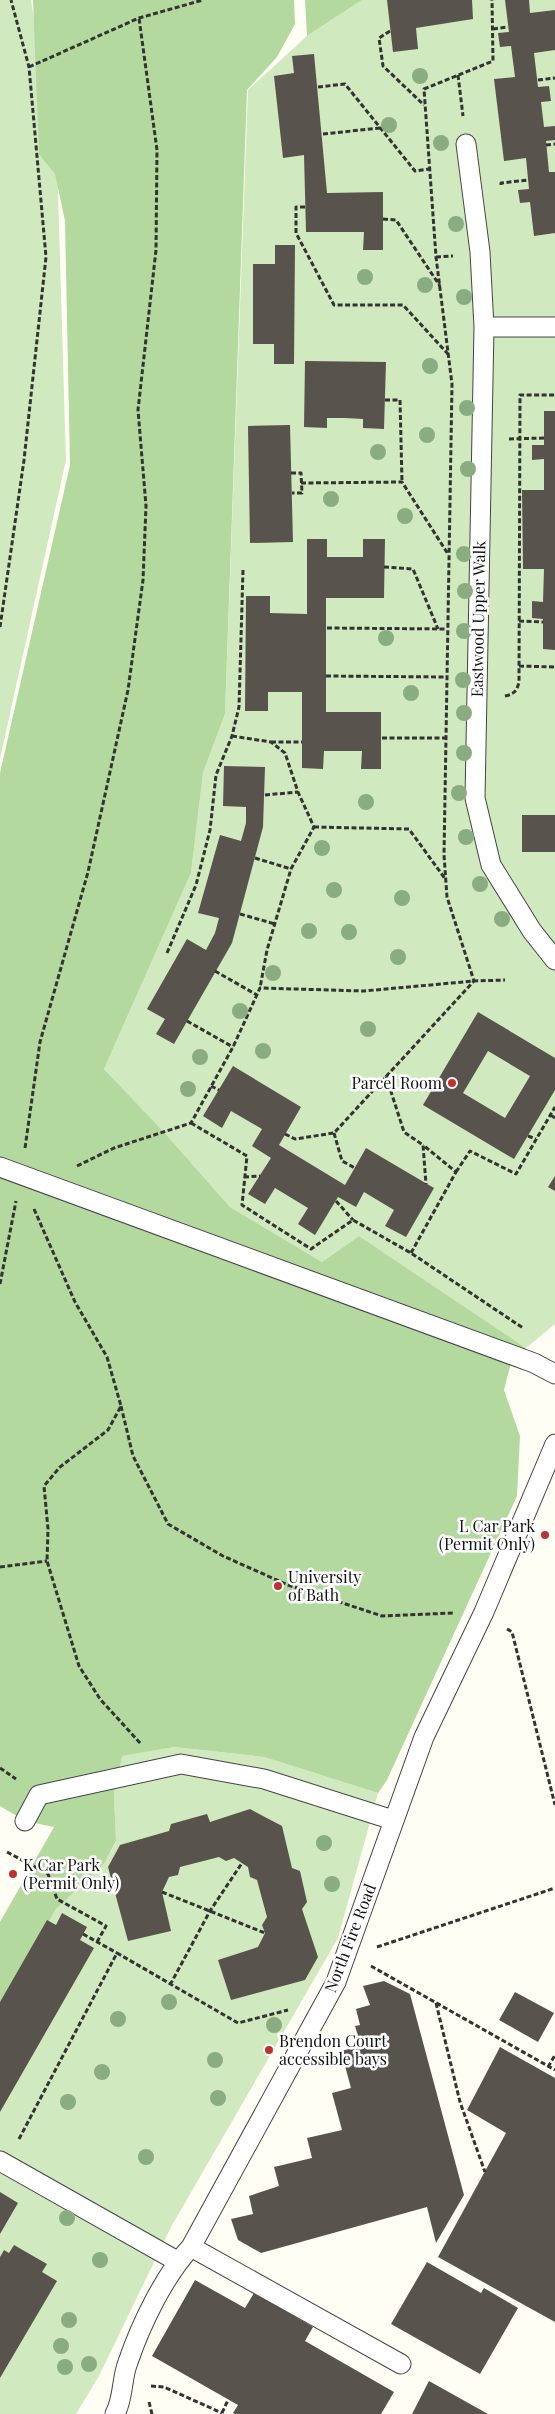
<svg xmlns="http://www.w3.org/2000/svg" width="555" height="2414" font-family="'Playfair Display',serif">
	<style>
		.green { fill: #d1e9be }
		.forest { fill: #b3d99e }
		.building { fill: #59534d; fill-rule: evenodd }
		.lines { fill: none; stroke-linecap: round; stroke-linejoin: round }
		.service-casing { stroke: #444; stroke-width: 21 }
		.path { stroke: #333; stroke-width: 3; stroke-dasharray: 5 2.5; stroke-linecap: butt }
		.service { stroke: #fff; stroke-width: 19 }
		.tree { fill: #8aac81 }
		.poi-dot { fill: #be312c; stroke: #fff; stroke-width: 2 }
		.labels { text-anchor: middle; stroke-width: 5; stroke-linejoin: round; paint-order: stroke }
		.street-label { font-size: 16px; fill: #111; stroke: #fff }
		.poi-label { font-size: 16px; fill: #111; stroke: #fff; text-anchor: start }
	</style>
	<rect width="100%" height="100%" fill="#fffef5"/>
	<path class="green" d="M0,0H31L57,159L66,460L0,759Z
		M362,0H555V1324L526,1348L359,1236L322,1262L230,1207L163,1131L104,1069L191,873L203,773L225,714L248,90L307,36Z
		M174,1747L264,1757L378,1793L338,1938L171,2227L99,2376L76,2414H0V2009L56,1909L104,1864L116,1842L114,1794L121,1756Z"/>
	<path class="forest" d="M33,0H294L295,24L277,57L247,90L225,714L203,773L191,873L104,1069L163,1131L230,1207L322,1262L359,1236L526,1348L511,1363L504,1390L520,1436L517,1496L387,1780L378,1793L264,1757L174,1747L122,1756L114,1794L116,1841L104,1864L56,1909L0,2009V1922L54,1827L25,1821L0,1806V773L70,465L65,221L55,174L39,154Z
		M305,0H362L307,36Z"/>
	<path class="building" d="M387,0H472L473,19L416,28L418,49L393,52Z
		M505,0H529L530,13L555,10V50L534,53L538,87L549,86L551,101L541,102L544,127L555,126V140L546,141L549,172H555V233L534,236L530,202L520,203L518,190L529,189L526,158L504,161L494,79L515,77L511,46L500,47L498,33L509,32Z
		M314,54L327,193L383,192V250H363L364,232H306L304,155L283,158L274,76L294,73L292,56Z
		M275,245H295L294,364H274V344H253V264H275Z
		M305,361L386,362L384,429L363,428V419L345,418H327V428L304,427Z
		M544,411H555V650L543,649V619L532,618V601L543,602L544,569H523L522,490H544V459L532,460V445H544Z
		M290,425L293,542L250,543L248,426Z
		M307,539H327V557H363V539H385L384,598H326V712H381V769H361L362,751H324L323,769L302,768V692H268V711H245L246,596H270V613L307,614Z
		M224,766L265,767L263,827L232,943L174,1044L156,1034L165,1019L147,1009L187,939L206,950L215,933L219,918L198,913L220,835L241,841L246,823V807L223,806Z
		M522,815H555V852H522Z
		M478,1012L555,1058V1090L514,1159L423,1105ZM488,1051L530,1076L505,1118L463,1093Z
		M233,1066L301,1107L279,1145L345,1185L366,1148L434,1188L406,1237L385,1226L394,1210L364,1192L356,1207L338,1197L315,1235L298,1224L308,1208L275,1188L265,1204L248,1194L271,1158L252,1146L262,1129L231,1111L222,1128L203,1116Z
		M555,1176V1191L548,1187Z
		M250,1809L282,1826L292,1868L300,1871L307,1902L302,1909L318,1957L305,1980L231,2000L218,1960L258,1947L265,1933L262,1925L267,1917L257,1880L250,1877L248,1867L234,1858L226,1861L219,1857L180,1867L178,1875L169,1877L162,1892L171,1931L128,1941L108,1867L120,1845L169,1831L171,1824L207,1814L210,1822Z
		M62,1913L87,1927L80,1940L94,1948L0,2112V2002L47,1920L56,1925Z
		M384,1981L410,1994L464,2195L436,2243L427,2207L261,2253L238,2240L231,2219L253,2214L249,2196L279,2186L274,2167L312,2158L307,2138L342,2130L332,2093L351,2088L341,2051L361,2046L355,2026L360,2025L356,2009L370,2005L363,1986Z
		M515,1992L554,2013L538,2042L499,2020Z
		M500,2047L555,2078V2322L438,2257L506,2133L467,2110Z
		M0,2192L18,2203L0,2234Z
		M14,2245L47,2264L42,2272L57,2281L0,2378V2257L4,2250L9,2253Z
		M427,2262L481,2293L484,2288L518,2308L480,2374L391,2324Z
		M195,2280L245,2308L254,2293L313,2327L305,2341L394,2392L381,2414H235L233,2413L238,2405L152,2356Z
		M429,2381L488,2414H412Z"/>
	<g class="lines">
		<g class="service-casing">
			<path id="service" d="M466,144L480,252L484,327
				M555,327H484L475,798L491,865L532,931L555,960
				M0,1167L534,1363L555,1374
				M25,1821L39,1795L181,1764L264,1779L393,1820
				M0,2161L177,2261
				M191,2247L401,2364
				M115,2414C124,2397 121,2380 128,2362C141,2324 164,2276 191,2247L336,1982L424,1737L484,1612L555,1444"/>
		</g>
		<path class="path" d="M493,29L508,27
			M390,31L379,38L383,66L424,105
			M29,67L139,18L203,0
			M458,75L463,116
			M538,80L555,78
			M318,87L345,84L415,171L429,169
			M323,134L380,128
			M546,145L555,144
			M501,185V183L528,180
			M305,207H296V233L334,305H403L448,354
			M383,219L396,220L440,286
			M436,257L453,256
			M385,400H400L402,482
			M509,439L544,438
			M291,473H301L302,493H292
			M301,483L402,482L448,554
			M384,567L413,569L438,629
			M519,621L543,622
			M0,627L24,460L46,257L29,67L11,0
			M327,628L447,629
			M519,666L555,667
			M326,676L446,677
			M505,696C514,694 517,691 519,682L520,395H555
			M232,736L271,742L285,753L298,792L314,827L291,869L267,950L260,988
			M382,738H445
			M271,742H302
			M265,795L298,792
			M314,827L409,829L446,880
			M255,858L291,869
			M240,914L275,924
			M167,953L196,885L210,830L216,775L232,736L239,707L243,570
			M215,971L257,995
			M187,1021L233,1047
			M386,1076L404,1132L423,1145L426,1184
			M211,1086L219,1090
			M551,1115L555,1118
			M191,1123L247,1156L242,1205L311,1249L353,1220L411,1253L523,1328
			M334,1133L342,1161L355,1168
			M285,1134L295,1139L334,1133L474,981L447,897L444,855L452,384L436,257L424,89L493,61L492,0
			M528,1136L536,1139
			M25,1148L40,1042L88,872L128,690L143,580L146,506L138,410L156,250L157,150L139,18
			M77,1166L114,1148L191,1123L233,1047L260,988L364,991L474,981L505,980
			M456,1172L470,1151L516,1174L555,1107
			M244,1177L260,1176
			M336,1201L353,1220
			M34,1209L75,1302L107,1357L121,1406L108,1430L60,1467L44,1486L48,1529L47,1561L79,1666L100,1699L141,1744
			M411,1253L456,1172L423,1145
			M0,1284L16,1201
			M121,1406L133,1456L168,1524L223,1556L288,1585L382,1616L453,1613
			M0,1567L47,1561
			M507,1629L512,1632L555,1805
			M0,1768L16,1779
			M7,1852L48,1874L57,1899L106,1926L97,1942
			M162,1892L265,1933
			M83,1934L117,1953
			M377,1947L555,1888
			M371,1966L555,2070
			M170,1985L210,1911L242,1863
			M436,2003L460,2102L485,2172
			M548,2067L555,2055
			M19,2139L117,1953L238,2023L288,2010
			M151,2386L164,2387L222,2413
			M149,2402L152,2414
			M222,2413L228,2400"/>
		<use href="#service" class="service"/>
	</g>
	<g class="tree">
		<circle cx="420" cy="76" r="8"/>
		<circle cx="389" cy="125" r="8"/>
		<circle cx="441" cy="143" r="8"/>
		<circle cx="456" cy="224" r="8"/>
		<circle cx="365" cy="277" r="8"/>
		<circle cx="425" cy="285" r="8"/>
		<circle cx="464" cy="297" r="8"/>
		<circle cx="430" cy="366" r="8"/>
		<circle cx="467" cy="408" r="8"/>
		<circle cx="427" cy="435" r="8"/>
		<circle cx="378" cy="452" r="8"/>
		<circle cx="468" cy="469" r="8"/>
		<circle cx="331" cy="499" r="8"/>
		<circle cx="405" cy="516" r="8"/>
		<circle cx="464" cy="554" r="8"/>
		<circle cx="465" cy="591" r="8"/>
		<circle cx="464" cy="631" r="8"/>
		<circle cx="386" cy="638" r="8"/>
		<circle cx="463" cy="680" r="8"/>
		<circle cx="411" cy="693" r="8"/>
		<circle cx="464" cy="713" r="8"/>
		<circle cx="464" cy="753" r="8"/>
		<circle cx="459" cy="793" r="8"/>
		<circle cx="366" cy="802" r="8"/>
		<circle cx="466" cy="837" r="8"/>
		<circle cx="322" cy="848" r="8"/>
		<circle cx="480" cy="884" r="8"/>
		<circle cx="334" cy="890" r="8"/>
		<circle cx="402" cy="898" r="8"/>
		<circle cx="502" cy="919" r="8"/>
		<circle cx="309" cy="931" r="8"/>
		<circle cx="349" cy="932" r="8"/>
		<circle cx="398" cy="957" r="8"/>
		<circle cx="273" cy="973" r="8"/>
		<circle cx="240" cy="1011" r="8"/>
		<circle cx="368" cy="1029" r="8"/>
		<circle cx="263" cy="1051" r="8"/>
		<circle cx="200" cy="1057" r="8"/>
		<circle cx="188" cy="1089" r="8"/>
		<circle cx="324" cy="1843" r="8"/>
		<circle cx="332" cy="1884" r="8"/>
		<circle cx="169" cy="2002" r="8"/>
		<circle cx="118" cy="2019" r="8"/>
		<circle cx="274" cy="2025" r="8"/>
		<circle cx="215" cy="2060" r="8"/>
		<circle cx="102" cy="2072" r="8"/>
		<circle cx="218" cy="2098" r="8"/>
		<circle cx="68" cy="2102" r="8"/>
		<circle cx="146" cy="2157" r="8"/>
		<circle cx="67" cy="2218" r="8"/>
		<circle cx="100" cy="2260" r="8"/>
		<circle cx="69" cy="2320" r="8"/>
		<circle cx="61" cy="2346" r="8"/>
		<circle cx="89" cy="2364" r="8"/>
		<circle cx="65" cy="2367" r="8"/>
	</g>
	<g class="poi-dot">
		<circle cx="452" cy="1083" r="5"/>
		<circle cx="545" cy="1535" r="5"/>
		<circle cx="278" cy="1586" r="5"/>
		<circle cx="13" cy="1874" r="5"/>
		<circle cx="269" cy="2050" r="5"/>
	</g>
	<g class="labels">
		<g class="street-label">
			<text transform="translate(478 619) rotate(-89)" y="6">Eastwood Upper Walk</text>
			<text transform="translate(350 1938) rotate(-69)" y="6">North Fire Road</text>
		</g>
		<g class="poi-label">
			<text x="442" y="1089" text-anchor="end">Parcel Room</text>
			<text x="535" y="1532" text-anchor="end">L Car Park<tspan x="535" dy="18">(Permit Only)</tspan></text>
			<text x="288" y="1583">University<tspan x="288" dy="18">of Bath</tspan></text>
			<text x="23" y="1871">K Car Park<tspan x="23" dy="18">(Permit Only)</tspan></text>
			<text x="279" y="2047">Brendon Court<tspan x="279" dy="18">accessible bays</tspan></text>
		</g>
	</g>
</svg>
